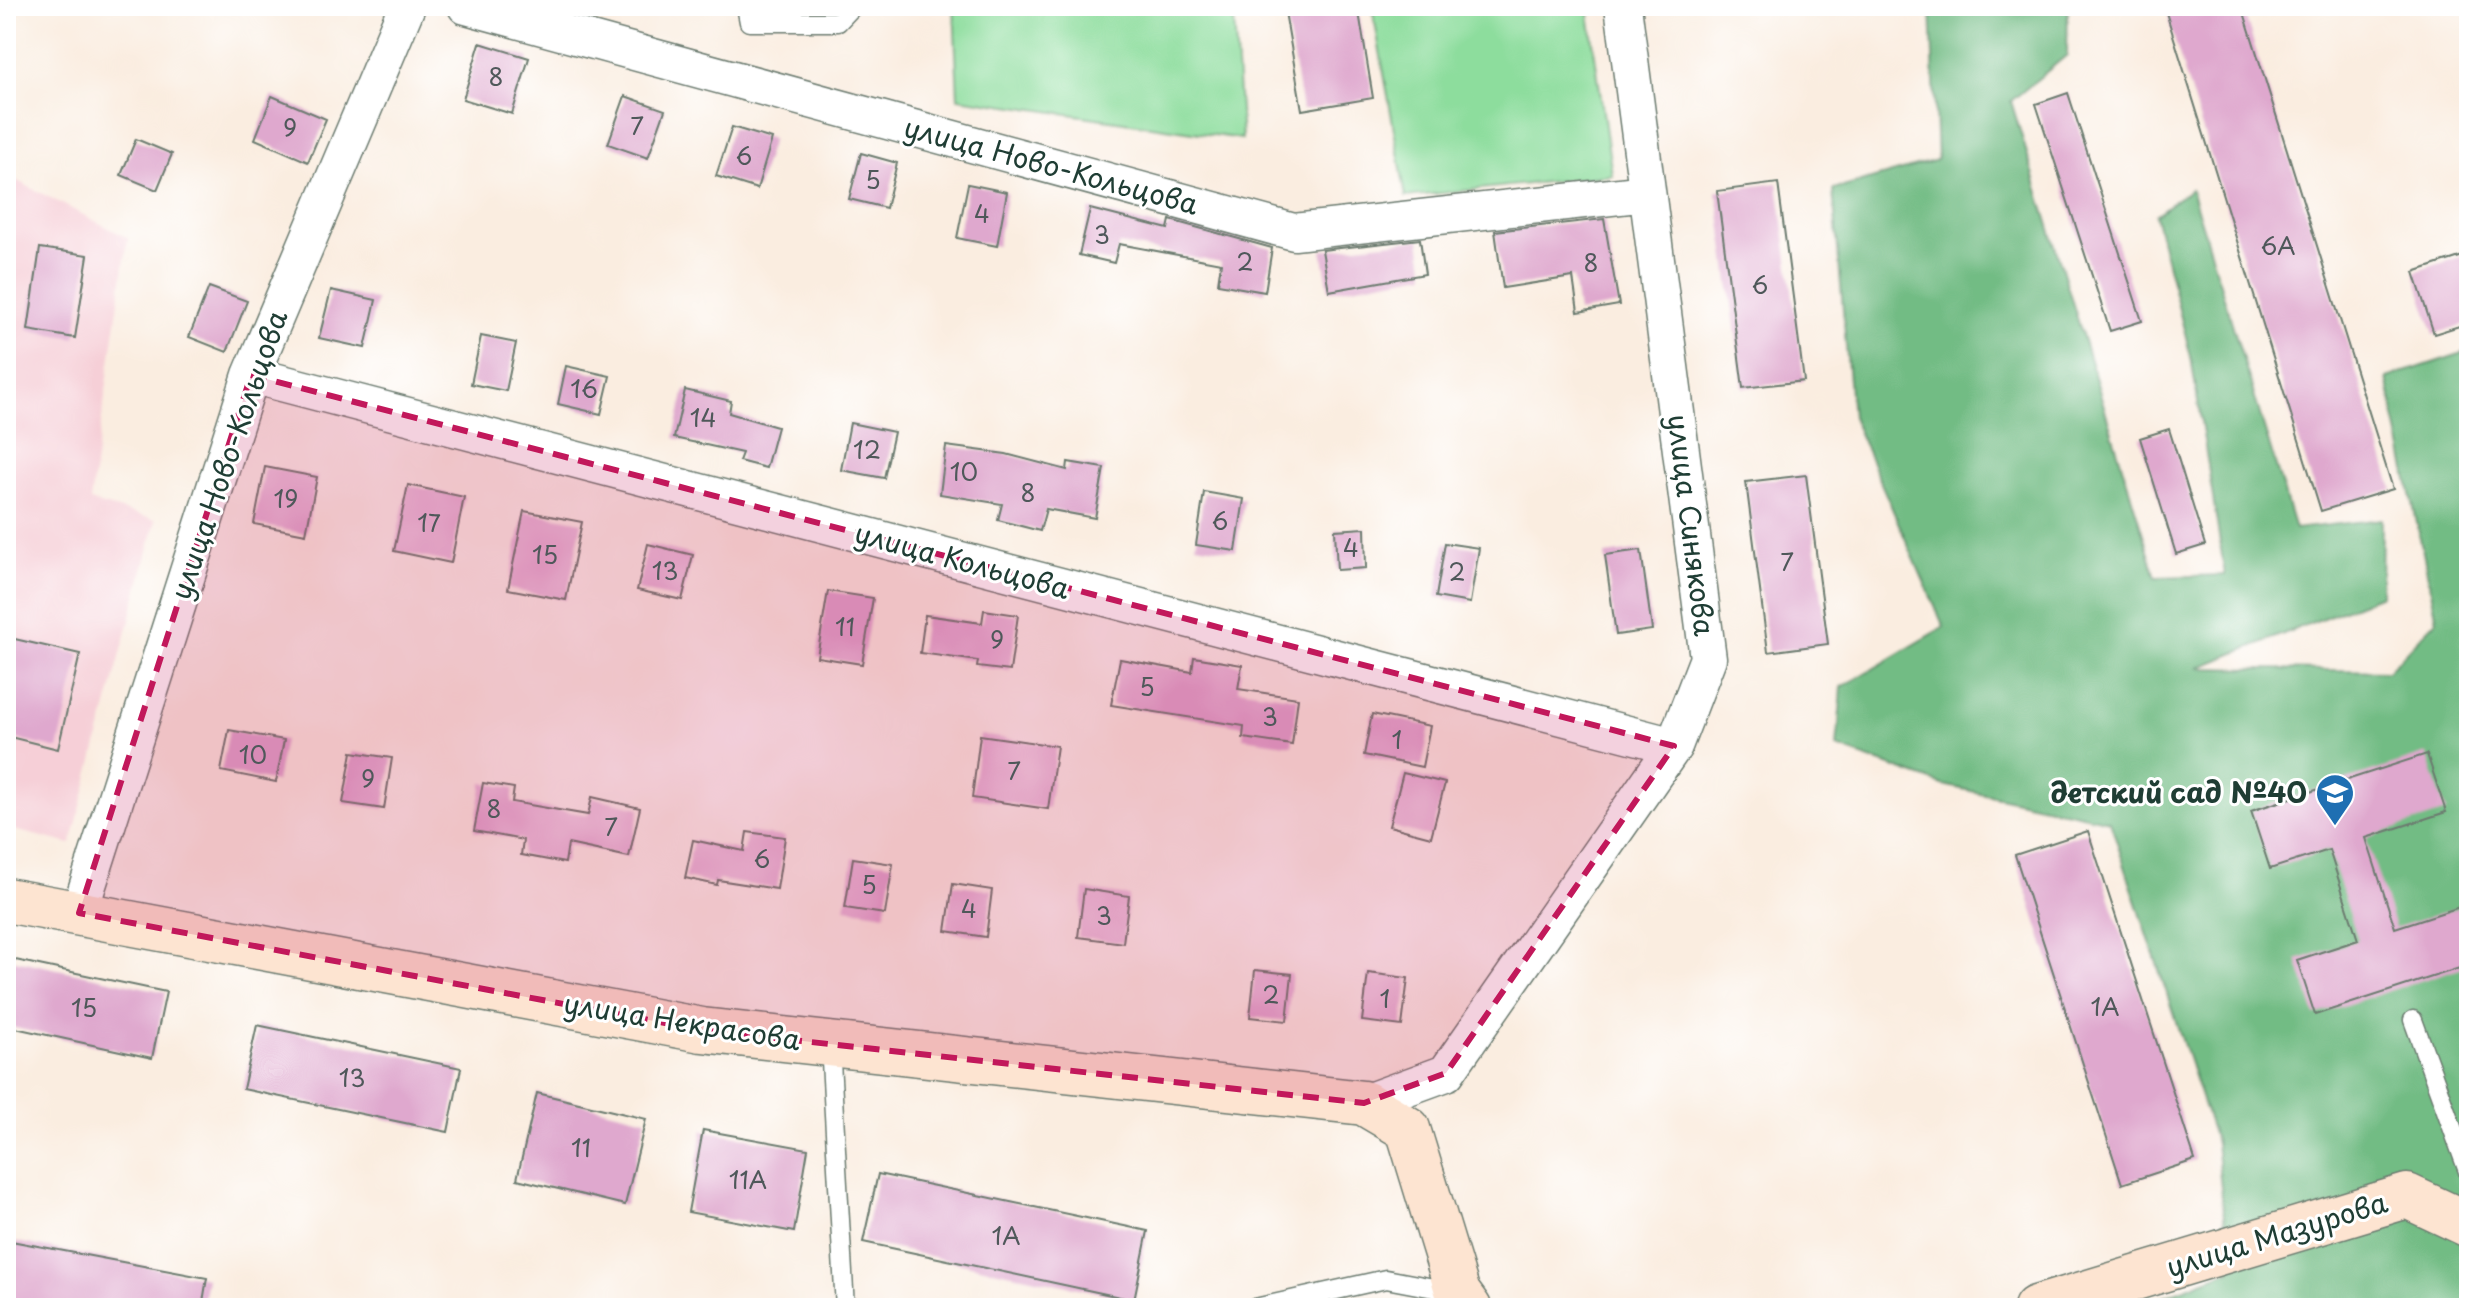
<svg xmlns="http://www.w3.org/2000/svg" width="2475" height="1314" font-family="'Playpen Sans',sans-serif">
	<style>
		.built { fill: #f6cfd7 }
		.green { fill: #8ddd9d; stroke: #568d68; stroke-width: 2 }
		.forest { fill: #72bc84; stroke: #487c5c; stroke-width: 2 }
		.building { fill: #dfa8ce }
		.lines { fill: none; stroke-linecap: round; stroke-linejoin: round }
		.lane-casing { stroke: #6c7b70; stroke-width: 21 }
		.street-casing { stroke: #6c7b70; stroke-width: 39 }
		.secondary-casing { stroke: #6c7b70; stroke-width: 47 }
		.lane { stroke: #fff; stroke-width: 18 }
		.street { stroke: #fff; stroke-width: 36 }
		.secondary { stroke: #fde4d1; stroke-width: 44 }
		.marked { fill: #c2185b; fill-opacity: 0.2; stroke: #c2185b; stroke-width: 6; stroke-dasharray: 16 10; stroke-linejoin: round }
		.labels { text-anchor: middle; stroke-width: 6; stroke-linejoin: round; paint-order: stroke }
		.number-label { font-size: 24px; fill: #4f585a }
		.street-label { font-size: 28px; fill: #1f3d34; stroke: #fff }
		.poi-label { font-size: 28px; font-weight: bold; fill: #1f3d34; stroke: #fff; text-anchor: end }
	</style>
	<rect width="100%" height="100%" fill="#fff"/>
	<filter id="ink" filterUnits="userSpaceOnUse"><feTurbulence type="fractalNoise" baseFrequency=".0125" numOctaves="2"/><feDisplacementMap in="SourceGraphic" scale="16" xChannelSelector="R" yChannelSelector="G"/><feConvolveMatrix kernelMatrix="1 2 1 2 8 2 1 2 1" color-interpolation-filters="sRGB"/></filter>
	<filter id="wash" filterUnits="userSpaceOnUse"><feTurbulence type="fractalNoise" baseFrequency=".006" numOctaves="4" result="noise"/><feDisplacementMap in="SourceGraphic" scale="32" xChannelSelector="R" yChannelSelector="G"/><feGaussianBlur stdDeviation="1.8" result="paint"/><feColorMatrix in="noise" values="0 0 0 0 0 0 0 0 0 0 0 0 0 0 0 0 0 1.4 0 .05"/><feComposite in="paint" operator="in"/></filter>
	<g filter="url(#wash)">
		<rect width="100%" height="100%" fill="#faede0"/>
		<path class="built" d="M6,175L128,238L90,501L156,520L71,844L6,828Z"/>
		<path class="green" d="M954,6H1233L1242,139L958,98Z
			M1372,6H1588L1612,175L1406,197Z"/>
		<path class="forest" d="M1931,6H2068L2067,55L2011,101L2156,577L2225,575L2191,357L2155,215L2191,189L2295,529L2382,519L2381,595L2198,668L2388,671L2437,620L2387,378L2469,351V1308H2134L2230,1270L2216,1143L2110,821L1943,785L1837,747L1842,687L1944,627L1852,417L1833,190L1937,160Z"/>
		<g id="blocks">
			<path class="building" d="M1284,6H1358L1373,98L1302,110Z
				M2164,6H2242L2393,489L2321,511Z
				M480,43L529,58L512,114L463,99Z
				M2068,93L2142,321L2110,331L2036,104Z
				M272,96L326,119L308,162L255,139Z
				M625,96L665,110L648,158L608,144Z
				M732,127L772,139L757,189L716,176Z
				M136,139L172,154L157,190L121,175Z
				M861,153L897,163L886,208L849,199Z
				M1778,183L1804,381L1743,388L1717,191Z
				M968,184L1007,192L997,246L957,238Z
				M1090,209L1168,229L1170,220L1272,248L1265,292L1218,284L1221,263L1119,244L1114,263L1079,255Z
				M1604,219L1619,305L1578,312L1573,277L1503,288L1495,231Z
				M1420,239L1425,274L1329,291L1322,250Z
				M40,248L88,255L75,338L28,330Z
				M2469,254V323L2434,334L2414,272Z
				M209,287L247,301L227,352L189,337Z
				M331,290L376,300L365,348L319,338Z
				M481,336L516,343L506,391L471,384Z
				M566,366L610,376L601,414L558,404Z
				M685,390L731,401L729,413L777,427L766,468L739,461L742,453L674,438Z
				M850,423L894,432L884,478L841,470Z
				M2169,429L2205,545L2176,554L2140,438Z
				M946,446L1006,454L1067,470L1068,462L1104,468L1095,518L1046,509L1040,531L998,520L1002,504L940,494Z
				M265,467L317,477L306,534L254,524Z
				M1806,475L1828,644L1768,652L1746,482Z
				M408,485L464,497L451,563L394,551Z
				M1204,492L1244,499L1236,551L1196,545Z
				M524,511L582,522L566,600L508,589Z
				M1365,528L1366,568L1337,570L1335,530Z
				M1445,543L1479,548L1470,603L1436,597Z
				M648,544L693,555L682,600L637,590Z
				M1641,550L1652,630L1616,635L1605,555Z
				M828,591L873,598L862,664L817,657Z
				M984,610L1018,615L1010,671L977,667L978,661L920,653L925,615L982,623Z
				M6,637L80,654L58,749L6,736Z
				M1194,657L1242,665L1238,689L1298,698L1292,745L1243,738L1244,726L1111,705L1120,659L1192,672Z
				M1372,714L1430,726L1422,767L1364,755Z
				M229,730L284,740L276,782L221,771Z
				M980,735L1057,746L1048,809L972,798Z
				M352,752L392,758L384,809L343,803Z
				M2427,754L2446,812L2366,838L2395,928L2469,904V965L2315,1015L2297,960L2358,940L2329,850L2270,869L2251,811Z
				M1403,773L1445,783L1431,837L1389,826Z
				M483,783L514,788L512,802L588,815L592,797L640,808L629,857L568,844L565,863L521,855L523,840L474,831Z
				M2088,831L2195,1160L2122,1184L2015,855Z
				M747,832L785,837L777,889L718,880L717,885L685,878L693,840L744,851Z
				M853,858L893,864L885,914L845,908Z
				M953,884L992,890L986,937L946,931Z
				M1084,889L1129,896L1123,943L1078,937Z
				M6,958L166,992L152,1058L6,1026Z
				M1255,970L1292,974L1287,1021L1250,1017Z
				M1368,973L1408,978L1402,1026L1362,1021Z
				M257,1025L461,1068L448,1132L243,1089Z
				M537,1093L646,1119L625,1205L517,1179Z
				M703,1130L808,1149L794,1232L688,1212Z
				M878,1174L1148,1231L1134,1300L863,1242Z
				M6,1240L207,1278L202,1308H6Z"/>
		</g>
	</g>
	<g filter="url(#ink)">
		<use href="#blocks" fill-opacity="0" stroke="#6c7b70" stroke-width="2"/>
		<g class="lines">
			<g class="lane-casing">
				<path id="lane" d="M746,6L749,22H838L853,6
					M2413,1020L2469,1174
					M830,1044L845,1308
					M1255,1308L1386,1279L1455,1292"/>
			</g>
			<g class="street-casing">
				<path id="street" d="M466,6L1294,232L1647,193
					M251,375L1674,746
					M79,913L251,375L407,6
					M1364,1103L1446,1073L1674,746L1708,658L1623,6"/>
			</g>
			<g class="secondary-casing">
				<path id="secondary" d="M6,900L702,1030L1364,1103L1408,1129L1458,1293L1469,1308
					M2036,1308L2407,1196L2469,1225"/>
			</g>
			<use href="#lane" class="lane"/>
			<use href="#street" class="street"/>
			<use href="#secondary" class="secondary"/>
		</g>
	</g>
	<path class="marked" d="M251,375L1674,746L1446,1073L1364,1103L702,1030L79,913Z"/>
	<defs>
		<g id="school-pin" transform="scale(2)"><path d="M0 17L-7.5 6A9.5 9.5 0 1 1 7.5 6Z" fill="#1f6fb2" stroke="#fff"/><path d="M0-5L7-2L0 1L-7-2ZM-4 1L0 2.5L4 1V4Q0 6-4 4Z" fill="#fff"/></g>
	</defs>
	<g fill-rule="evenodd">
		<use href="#school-pin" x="2335" y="793"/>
	</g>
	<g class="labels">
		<g class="number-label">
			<text x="496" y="86">8</text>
			<text x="637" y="135">7</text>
			<text x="290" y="137">9</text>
			<text x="744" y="165">6</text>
			<text x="873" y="189">5</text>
			<text x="982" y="223">4</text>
			<text x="1102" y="244">3</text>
			<text x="2278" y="255">6А</text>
			<text x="1245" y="271">2</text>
			<text x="1591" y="272">8</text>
			<text x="1760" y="294">6</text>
			<text x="584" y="398">16</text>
			<text x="703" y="427">14</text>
			<text x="867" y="459">12</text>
			<text x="964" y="481">10</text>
			<text x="1028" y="502">8</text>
			<text x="286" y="508">19</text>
			<text x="1220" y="530">6</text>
			<text x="429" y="532">17</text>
			<text x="1351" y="557">4</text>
			<text x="545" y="564">15</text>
			<text x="1787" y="571">7</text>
			<text x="665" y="580">13</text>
			<text x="1457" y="581">2</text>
			<text x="845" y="636">11</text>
			<text x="997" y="649">9</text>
			<text x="1147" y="696">5</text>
			<text x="1270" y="726">3</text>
			<text x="1397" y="749">1</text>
			<text x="253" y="764">10</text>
			<text x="1014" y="780">7</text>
			<text x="368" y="788">9</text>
			<text x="494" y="818">8</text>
			<text x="611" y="836">7</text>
			<text x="762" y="868">6</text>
			<text x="869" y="894">5</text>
			<text x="969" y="918">4</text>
			<text x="1104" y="925">3</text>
			<text x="1271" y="1004">2</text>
			<text x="1385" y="1008">1</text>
			<text x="2105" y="1016">1А</text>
			<text x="84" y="1017">15</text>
			<text x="352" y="1087">13</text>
			<text x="581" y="1157">11</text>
			<text x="748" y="1189">11А</text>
			<text x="1006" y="1245">1А</text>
		</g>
		<g class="street-label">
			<text transform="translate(1051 166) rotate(15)" y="10">улица Ново-Кольцова</text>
			<text transform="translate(229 455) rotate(-71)" y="10">улица Ново-Кольцова</text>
			<text transform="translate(1691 525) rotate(83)" y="10">улица Синякова</text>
			<text transform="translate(962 561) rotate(15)" y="10">улица Кольцова</text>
			<text transform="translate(682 1022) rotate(9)" y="10">улица Некрасова</text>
			<text transform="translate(2277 1235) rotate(-17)" y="10">улица Мазурова</text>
		</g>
		<g class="poi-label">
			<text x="2307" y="803">детский сад №40</text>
		</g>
	</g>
	<rect width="2475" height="1314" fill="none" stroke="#fff" stroke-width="32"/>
</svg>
